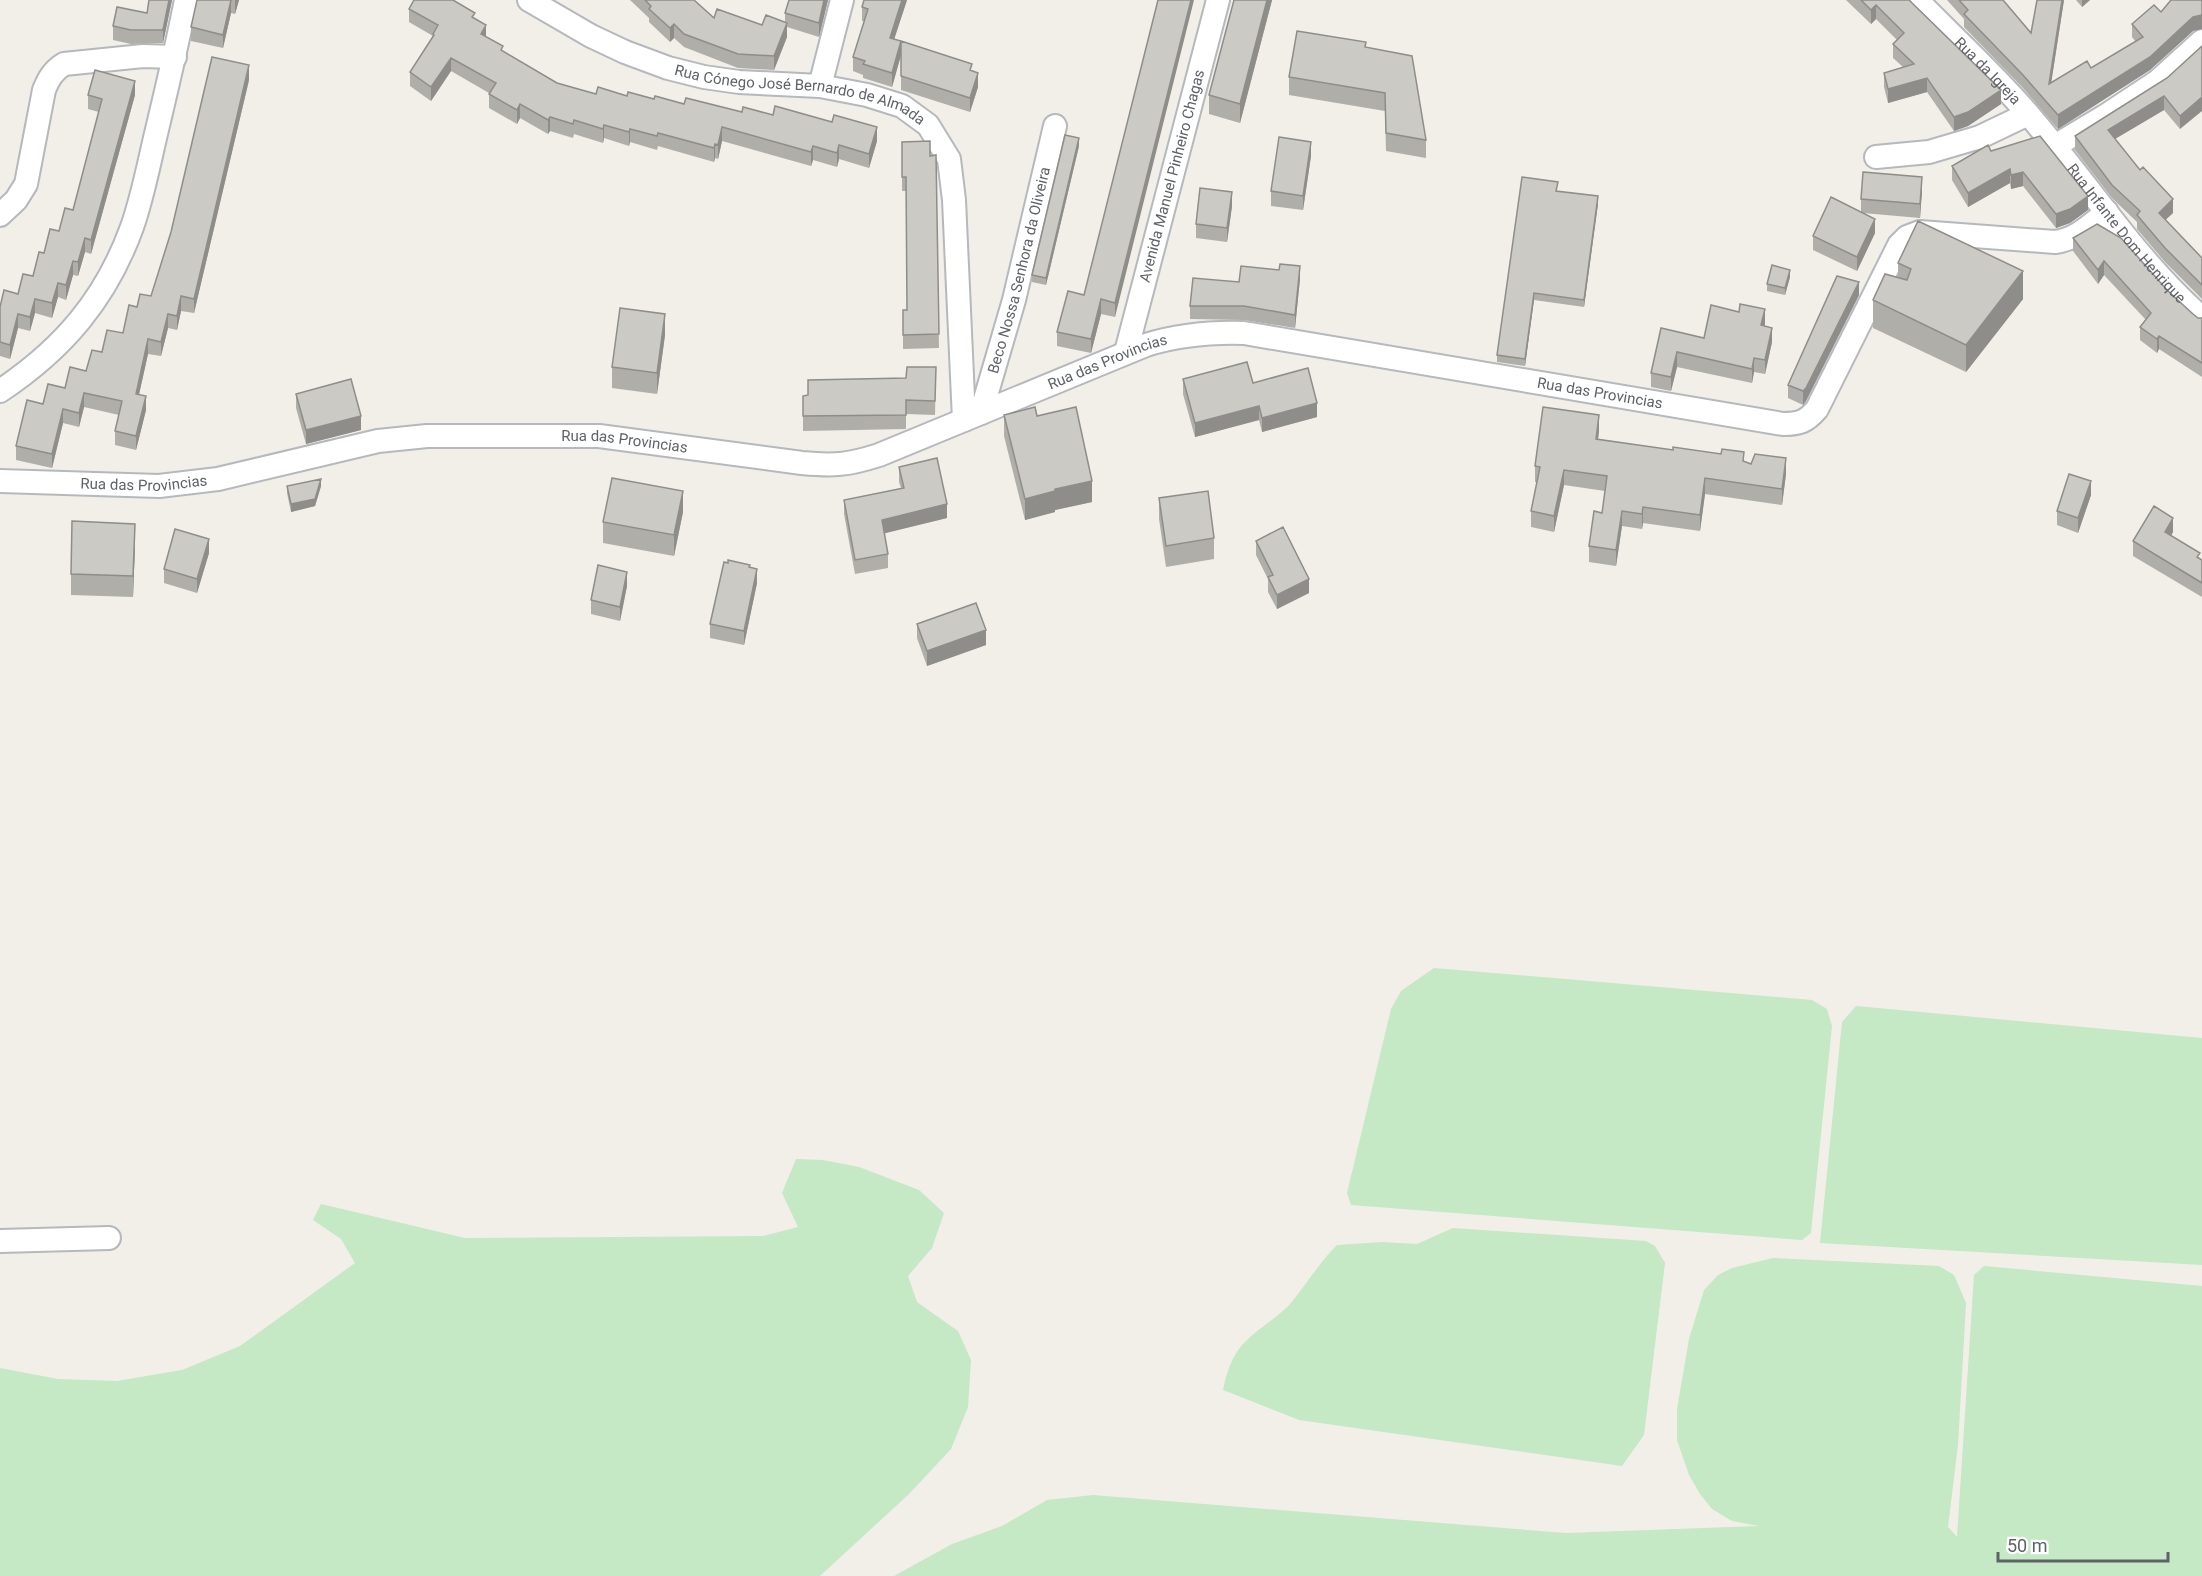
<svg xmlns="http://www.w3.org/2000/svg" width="2202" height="1576" font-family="Roboto,sans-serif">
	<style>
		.green { fill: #c5e8c5 }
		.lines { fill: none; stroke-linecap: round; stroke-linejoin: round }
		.minor-casing { stroke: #b5b8bc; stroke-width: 26 }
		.minor { stroke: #fff; stroke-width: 22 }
		.wall { fill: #afaea9 }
		.shaded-wall { fill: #8f8d8a }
		.building { fill: #cccac5; stroke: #8f8d8a; stroke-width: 1.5 }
		.labels { text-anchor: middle; stroke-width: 4.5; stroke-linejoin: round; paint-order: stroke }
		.street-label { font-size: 15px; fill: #5f6368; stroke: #fff }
	</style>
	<rect width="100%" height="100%" fill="#f1efe8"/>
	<path class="green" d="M1434,968L1812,1000L1827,1009L1832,1026L1811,1233L1802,1240L1351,1205L1347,1193L1391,1009L1401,991Z
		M1856,1006L2202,1038V1265L1820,1243L1842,1022Z
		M796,1159L823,1160L859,1167L919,1190L944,1213L932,1248L908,1276L917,1302L958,1331L971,1360L968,1407L951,1449L909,1494L820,1576H0V1368L58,1379L117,1381L182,1370L240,1346L355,1263L341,1239L313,1220L321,1204L465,1238L763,1236L798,1227L782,1193Z
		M1453,1228L1646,1241L1655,1246L1665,1263L1644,1435L1622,1466L1299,1420L1223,1390C1226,1374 1232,1356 1243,1344C1257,1329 1276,1319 1290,1304C1306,1285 1319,1263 1337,1245L1382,1242L1417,1244Z
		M1773,1258L1939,1266L1954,1275L1966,1303L1958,1445L1948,1527L1957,1537L1974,1275L1984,1266L2202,1286V1576H894L952,1544L1002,1526L1047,1500L1093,1495L1566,1533L1759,1526L1732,1521L1712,1509L1700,1494L1689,1475L1677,1440V1409L1689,1339L1704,1290L1718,1275L1732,1268Z"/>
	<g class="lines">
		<g class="minor-casing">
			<g id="minor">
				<path id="s1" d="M529,0L591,36L625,52L668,68L704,77L739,82L820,86L867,95L902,106L928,125L949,159L954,200L964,420"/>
				<path id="s2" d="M1917,0C1954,38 1995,75 2029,115C2087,182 2135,259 2202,318"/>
				<path d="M820,86L842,0"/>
				<path d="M2055,146L2105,116L2158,81L2202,41"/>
				<path d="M1876,157L1929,152L1980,137L2028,114"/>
				<path d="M0,215L16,200L26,184L44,90C49,78 53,71 64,64L143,56L175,57"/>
				<path id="s3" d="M1126,352L1218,0"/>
				<path d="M0,391C63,349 106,299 132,227C142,199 148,168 155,138C166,92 177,46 186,0"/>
				<path id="s4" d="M981,413L1014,300L1055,126"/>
				<path id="s5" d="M0,481L159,486L218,479L378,441L427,436H599L802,463C834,466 848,465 879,455L1146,345C1178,335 1210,332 1244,333L1783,424C1799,424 1806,422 1817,409L1899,245L1907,237L1920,232L2055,242C2077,239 2090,225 2107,212"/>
				<path d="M0,1241L109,1238"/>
			</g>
		</g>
		<use href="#minor" class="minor"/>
	</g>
	<path class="wall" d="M149,0H172L163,43L131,44L113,40V26L147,13Z
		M197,0H239L235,14L231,13L223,48L191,41V27Z
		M630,0H694L714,18L762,25L785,22V13L789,0H828L819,37L787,27V37L774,70L738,68L684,47L674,38L670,42L649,22V18Z
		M864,0H907L894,39L901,55L892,87L863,78V75L853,71V57L864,21H862V7Z
		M1158,0L1115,317L1101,314L1091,353L1057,346V332L1084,295Z
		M1234,0H1272L1240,123L1209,114V95Z
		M1846,0H1909L2001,104L1968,126L1954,131L1927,92L1888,103L1884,87V73L1903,67L1893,58V44L1897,40L1876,19L1871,24Z
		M1947,0H2003L2031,33L2064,0L2051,83L2091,68L2136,42L2132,37V24L2161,12L2193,31L2150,70L2058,129L2023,88L1964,27V19Z
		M2076,0H2090L2082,7Z
		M409,9L475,19L486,36L503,52L557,83L596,94L627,96L742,112L877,141L869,168L839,159L837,167L813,160L811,166L722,141L718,159L715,158L714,162L658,146L657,150L630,142L629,146L604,138L603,143L574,134L573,138L550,131L548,134L520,118L517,124L489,108V93L451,71L431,101L410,86V72L433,36L409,22Z
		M901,41L972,71L978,87L970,112L901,90Z
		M2202,46L2180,129L2164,110L2115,139L2173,213L2165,220L2202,258V299L2165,262L2137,229V222L2112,198L2075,150V136L2167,78Z
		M1366,48L1426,140V158L1386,151L1385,111L1289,95V77Z
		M249,80L194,313L181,311L177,330L168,328L161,356L148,354L139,394L146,410L136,450L115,445V431L119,415L84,407L79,427L63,423L52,468L16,460V446L43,404L65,388L86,371L102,352L123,333L137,307L151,296Z
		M88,95H135L91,254L85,252L78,276L73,275L66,300L58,297L52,318L35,313L30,331L18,328L10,359L0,356V307L18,294L33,276L44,253L73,210L99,112L88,109Z
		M902,142L930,156L936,155L939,348L903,349V310H907L906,191H902Z
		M1079,146L1046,285L1032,282V275Z
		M1991,151L2088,210L2070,223L2056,228L2023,186L2011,189L2010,183L1968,207L1952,180V166Z
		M1311,156L1303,210L1271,206V191Z
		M1557,191L1598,204L1584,307L1534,300L1525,366L1497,362V355Z
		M1922,191L1920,218L1863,213L1875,233L1857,271L1813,250V236L1861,212V199Z
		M1232,206L1227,242L1196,238V224Z
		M2073,238L2168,291L2193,314L2198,318H2202V377L2159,349L2157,353L2140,340V327L2146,320L2104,275L2098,284L2073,251Z
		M1898,263L2023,299L1966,372L1873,328V300L1898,278Z
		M1790,277L1785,295L1767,291V284Z
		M1300,279L1295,328L1244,320L1190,319V306L1239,282Z
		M1859,295L1806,401L1803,405L1788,398V385Z
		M1765,323V326L1772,342L1765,374L1754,372L1752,383L1677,367L1671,391L1651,387V373L1661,328L1704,338Z
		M665,335L657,394L612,388V367Z
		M936,367L935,415L906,414V429L803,431V396L906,378Z
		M1183,379L1253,383L1317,417L1262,432L1259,420L1195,437L1183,394Z
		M296,394L361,430L306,444L296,408Z
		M1004,415L1037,416L1092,502L1055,510V512L1025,520L1004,436Z
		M1599,431L1598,439L1744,461L1786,474L1782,505L1705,494L1700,531L1643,523L1642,529L1622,526L1616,566L1589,562V546L1602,513L1605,491L1564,485L1554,532L1531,527V511L1537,482H1535V466Z
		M899,467L947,518L884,533L888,554V568L855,574L844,514V500L901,488L899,482Z
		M287,486H321L315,506L291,512L287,493Z
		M2091,495L2078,533L2057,525V511Z
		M1159,498L1214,538V559L1166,567L1159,519Z
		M683,512L674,556L603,543V522Z
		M2173,532L2171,536L2202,560V597L2133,556V541Z
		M1256,541L1309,593L1277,609L1268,592V579L1256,555Z
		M135,545L133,597L71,595V574Z
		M209,553L197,593L164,583V569Z
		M750,567L757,583L744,645L710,638V624Z
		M627,586L620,621L591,614V600Z
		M917,624L986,645L927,666L917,638Z"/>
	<path class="shaded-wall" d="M169,0H172L163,43V30Z
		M231,0V13L223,48V35Z
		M235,0H239L235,14Z
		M824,0H828L819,37V23Z
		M902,0H907L890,52V38Z
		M1191,0H1194L1115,317V303Z
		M1267,0H1272L1240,123V104Z
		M2062,0H2064L2049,97V84Z
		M2082,0H2090L2082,7Z
		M1876,5V19L1871,24V10Z
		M2202,15V29L2193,31L2150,70L2058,129V115L2193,17Z
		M787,23V37L774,70V56Z
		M674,24V38L670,42V28Z
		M486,25V39L481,34Z
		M901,41V55L892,87V73Z
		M451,58V71L431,101V87Z
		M249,65V80L194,313V299Z
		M978,73V87L970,112V98Z
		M1927,78V92L1888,103V89Z
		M135,81V95L91,254V240Z
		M2001,90V104L1968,126L1954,131V117Z
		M2164,96V110L2108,143V130Z
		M2202,97V111L2180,129V116Z
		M520,104V118L517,124V110Z
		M550,117V131L548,134V120Z
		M604,125V138L603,143V129Z
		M722,127V141L718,159V145Z
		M877,127V141L869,168V154Z
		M630,129V142L629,146V132Z
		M1079,138V146L1046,285V278Z
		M1311,142V156L1303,210V196Z
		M715,144V158L714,162V148Z
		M839,145V159L837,167V153Z
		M813,146V160L811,166V152Z
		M2010,169V183L1968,207V193Z
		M2023,172V186L2011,189V175Z
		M1922,177V191L1920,218V204Z
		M1232,192V206L1227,242V228Z
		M1598,196V204L1584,307V300Z
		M2088,196V210L2070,223L2056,228V214Z
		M2173,199V213L2159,226V213Z
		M1875,219V233L1857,271V257Z
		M85,238V252L78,276V262Z
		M73,261V275L66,300V285Z
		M2104,261V275L2098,284V270Z
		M1300,266V279L1295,328V315Z
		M1790,270V277L1785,295V288Z
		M2023,271V299L1966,372V345Z
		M1859,282V295L1806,401L1803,405V391Z
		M58,283V297L52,318V303Z
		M1534,293V300L1525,366V359Z
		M181,296V311L177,330V316Z
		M35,299V313L30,331V317Z
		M1101,299V314L1091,353V339Z
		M1765,309V323L1761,340V325Z
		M18,314V328L10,359V345Z
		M168,314V328L161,356V342Z
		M665,314V335L657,394V373Z
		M1772,328V342L1765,374V360Z
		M2159,336V349L2157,353V339Z
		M148,339V354L136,408V394Z
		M1677,352V367L1671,391V377Z
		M1754,358V372L1752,383V369Z
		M84,393V407L79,427V413Z
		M146,396V410L136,450V436Z
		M1317,403V417L1262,432V418Z
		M1259,406V420L1195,437V423Z
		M63,409V423L52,468V454Z
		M1599,415V431L1596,455V439Z
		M361,416V430L306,444V430Z
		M1786,458V474L1782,505V489Z
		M1564,470V485L1554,532V516Z
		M1705,478V494L1700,531V515Z
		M321,479V486L315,506L291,512V504Z
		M1092,481V502L1055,510V512L1025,520V499L1055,489Z
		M2091,481V495L2078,533V518Z
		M683,491V512L674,556V535Z
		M947,504V518L882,534V520Z
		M1643,507V523L1642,529V514Z
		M1622,511V526L1616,566V550Z
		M2173,518V532L2165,546V532Z
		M135,524V545L133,597V576Z
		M209,539V553L197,593V579Z
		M757,569V583L744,645V631Z
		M627,572V586L620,621V607Z
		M1309,579V593L1277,609V595Z
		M986,630V645L927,666V651Z"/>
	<path class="building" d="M149,0H169L163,30H131L113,26L117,7L147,13Z
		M197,0H231L223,35L191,27Z
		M414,0H453L475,13L472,17L486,25L481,34L503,46L501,50L557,83L596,94L598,87L627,96L628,92L654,99L655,96L684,104L686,98L742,112L743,107L773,115L775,106L832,122L834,115L877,127L869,154L839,145L837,153L813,146L811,152L722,127L718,145L715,144L714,148L658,133L657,136L630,129L629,132L604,125L603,129L574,120L573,124L550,117L548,120L520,104L517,110L489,94L496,83L451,58L431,87L410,72L434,35L433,34L438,25L409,9Z
		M645,0H694L714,18L717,9L762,25L766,15L787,23L774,56L738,54L684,34L674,24L670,28L649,9L651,6Z
		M789,0H824L819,23L785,13Z
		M864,0H902L890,38L901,41L892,73L863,64L865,61L853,57L868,9L862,7Z
		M1158,0H1191L1115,303L1101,299L1091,339L1057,332L1068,291L1084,295Z
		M1234,0H1267L1240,104L1209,95Z
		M1861,0H1909L2001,90L1968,112L1954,117L1927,78L1888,89L1884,73L1914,64L1893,44L1904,33L1876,5L1871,10Z
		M1959,0H2003L2031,33L2037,0H2062L2049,84L2087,61L2091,68L2143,37L2132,24L2154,5L2161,12L2171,0H2202V15L2193,17L2150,57L2058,115L2023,75L1964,14L1968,10Z
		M1297,31L1366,42L1365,47L1412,56L1426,140L1386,133L1385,93L1289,77Z
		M901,41L972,64L970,70L978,73L970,98L901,76Z
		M2202,46V97L2180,116L2164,96L2108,130L2140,170L2143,167L2173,199L2159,213L2202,258V285L2165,248L2137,215L2140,211L2112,185L2075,136L2167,78Z
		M212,57L249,65L194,299L181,296L177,316L168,314L161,342L148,339L136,394L146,396L136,436L115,431L122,401L84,393L79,413L63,409L52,454L16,446L27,400L43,404L48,384L65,388L70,367L86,371L92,350L102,352L107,330L123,333L129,305L137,307L140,294L151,296L171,232Z
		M95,70L135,81L91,240L85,238L78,262L73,261L66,285L58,283L52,303L35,299L30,317L18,314L10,345L0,342V307L4,290L18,294L23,274L33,276L39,252L44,253L50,229L59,231L65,208L73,210L102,99L88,95Z
		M1065,135L1079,138L1046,278L1032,275Z
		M2040,136L2088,196L2070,209L2056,214L2023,172L2011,175L2010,169L1968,193L1952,166L1988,145L1991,151Z
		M1279,137L1311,142L1303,196L1271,191Z
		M930,141V156L936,155L939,334L903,335V310H907L906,177H902V142Z
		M1863,172L1922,177L1920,204L1861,199Z
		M1522,177L1558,182L1556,191L1598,196L1584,300L1534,293L1525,359L1497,355Z
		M1200,188L1232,192L1227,228L1196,224Z
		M1831,197L1875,219L1857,257L1813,236Z
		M1918,221L2023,271L1966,345L1873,300L1885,274L1907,280L1911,269L1898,263Z
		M2097,224L2121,238L2168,291L2193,314L2198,318H2202V363L2159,336L2157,339L2140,327L2151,313L2104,261L2098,270L2073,238Z
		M1280,264L1300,266L1295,315L1244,306H1190L1193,278L1239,282L1241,266L1279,270Z
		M1772,265L1790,270L1785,288L1767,284Z
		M1837,276L1859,282L1806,388L1803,391L1788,385Z
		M1740,304L1765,309L1761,325L1772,328L1765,360L1754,358L1752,369L1677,352L1671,377L1651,373L1661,328L1704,338L1711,305L1739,312Z
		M620,308L665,314L657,373L612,367Z
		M1247,362L1253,383L1308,368L1317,403L1262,418L1259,406L1195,423L1183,379Z
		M907,367H936L935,401L906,400V415L803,416V396L808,395V380L906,378Z
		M351,379L361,416L306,430L296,394Z
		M1035,407L1037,416L1076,407L1092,481L1055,489V491L1025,499L1004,415Z
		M1543,407L1599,415L1596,439L1673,450V447L1721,454L1722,449L1744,452L1743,461L1751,464L1755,454L1786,458L1782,489L1705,478L1700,515L1643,507L1642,514L1622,511L1616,550L1589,546L1594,511L1602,513L1607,476L1564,470L1554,516L1531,511L1540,467L1535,466Z
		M937,458L947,504L882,520L888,554L855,560L844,500L904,488L899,467Z
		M2069,474L2091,481L2078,518L2057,511Z
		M612,478L683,491L674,535L603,522Z
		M321,479L315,499L291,504L287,486Z
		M1208,491L1214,538L1166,546L1159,498Z
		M2154,506L2173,518L2165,532L2200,553L2197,557L2202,560V583L2133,541Z
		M72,521L135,524L133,576L71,574Z
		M1283,527L1309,579L1277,595L1268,577L1273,575L1256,541Z
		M175,529L209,539L197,579L164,569Z
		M728,560L750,565L749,567L757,569L744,631L710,624L724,562L728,563Z
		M598,565L627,572L620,607L591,600Z
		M976,603L986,630L927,651L917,624Z"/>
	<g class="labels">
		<g class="street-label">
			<text dy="5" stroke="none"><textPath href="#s2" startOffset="100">Rua da Igreja</textPath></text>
			<text dy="5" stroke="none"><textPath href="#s1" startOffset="291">Rua Cónego José Bernardo de Almada</textPath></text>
			<text dy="5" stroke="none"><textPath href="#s3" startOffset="182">Avenida Manuel Pinheiro Chagas</textPath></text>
			<text dy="5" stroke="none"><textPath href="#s2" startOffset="314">Rua Infante Dom Henrique</textPath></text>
			<text dy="5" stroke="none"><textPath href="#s4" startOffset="148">Beco Nossa Senhora da Oliveira</textPath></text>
			<text dy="5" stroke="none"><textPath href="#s5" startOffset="1134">Rua das Provincias</textPath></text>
			<text dy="5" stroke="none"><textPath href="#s5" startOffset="1636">Rua das Provincias</textPath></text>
			<text dy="5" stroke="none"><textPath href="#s5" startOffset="630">Rua das Provincias</textPath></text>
			<text dy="5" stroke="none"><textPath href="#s5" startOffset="144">Rua das Provincias</textPath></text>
		</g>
	</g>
	<path d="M1998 1552v9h170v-9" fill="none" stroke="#5f6368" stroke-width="3"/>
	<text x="2007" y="1552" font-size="18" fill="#5f6368" stroke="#ffffff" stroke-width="4.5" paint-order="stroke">50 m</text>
</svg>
